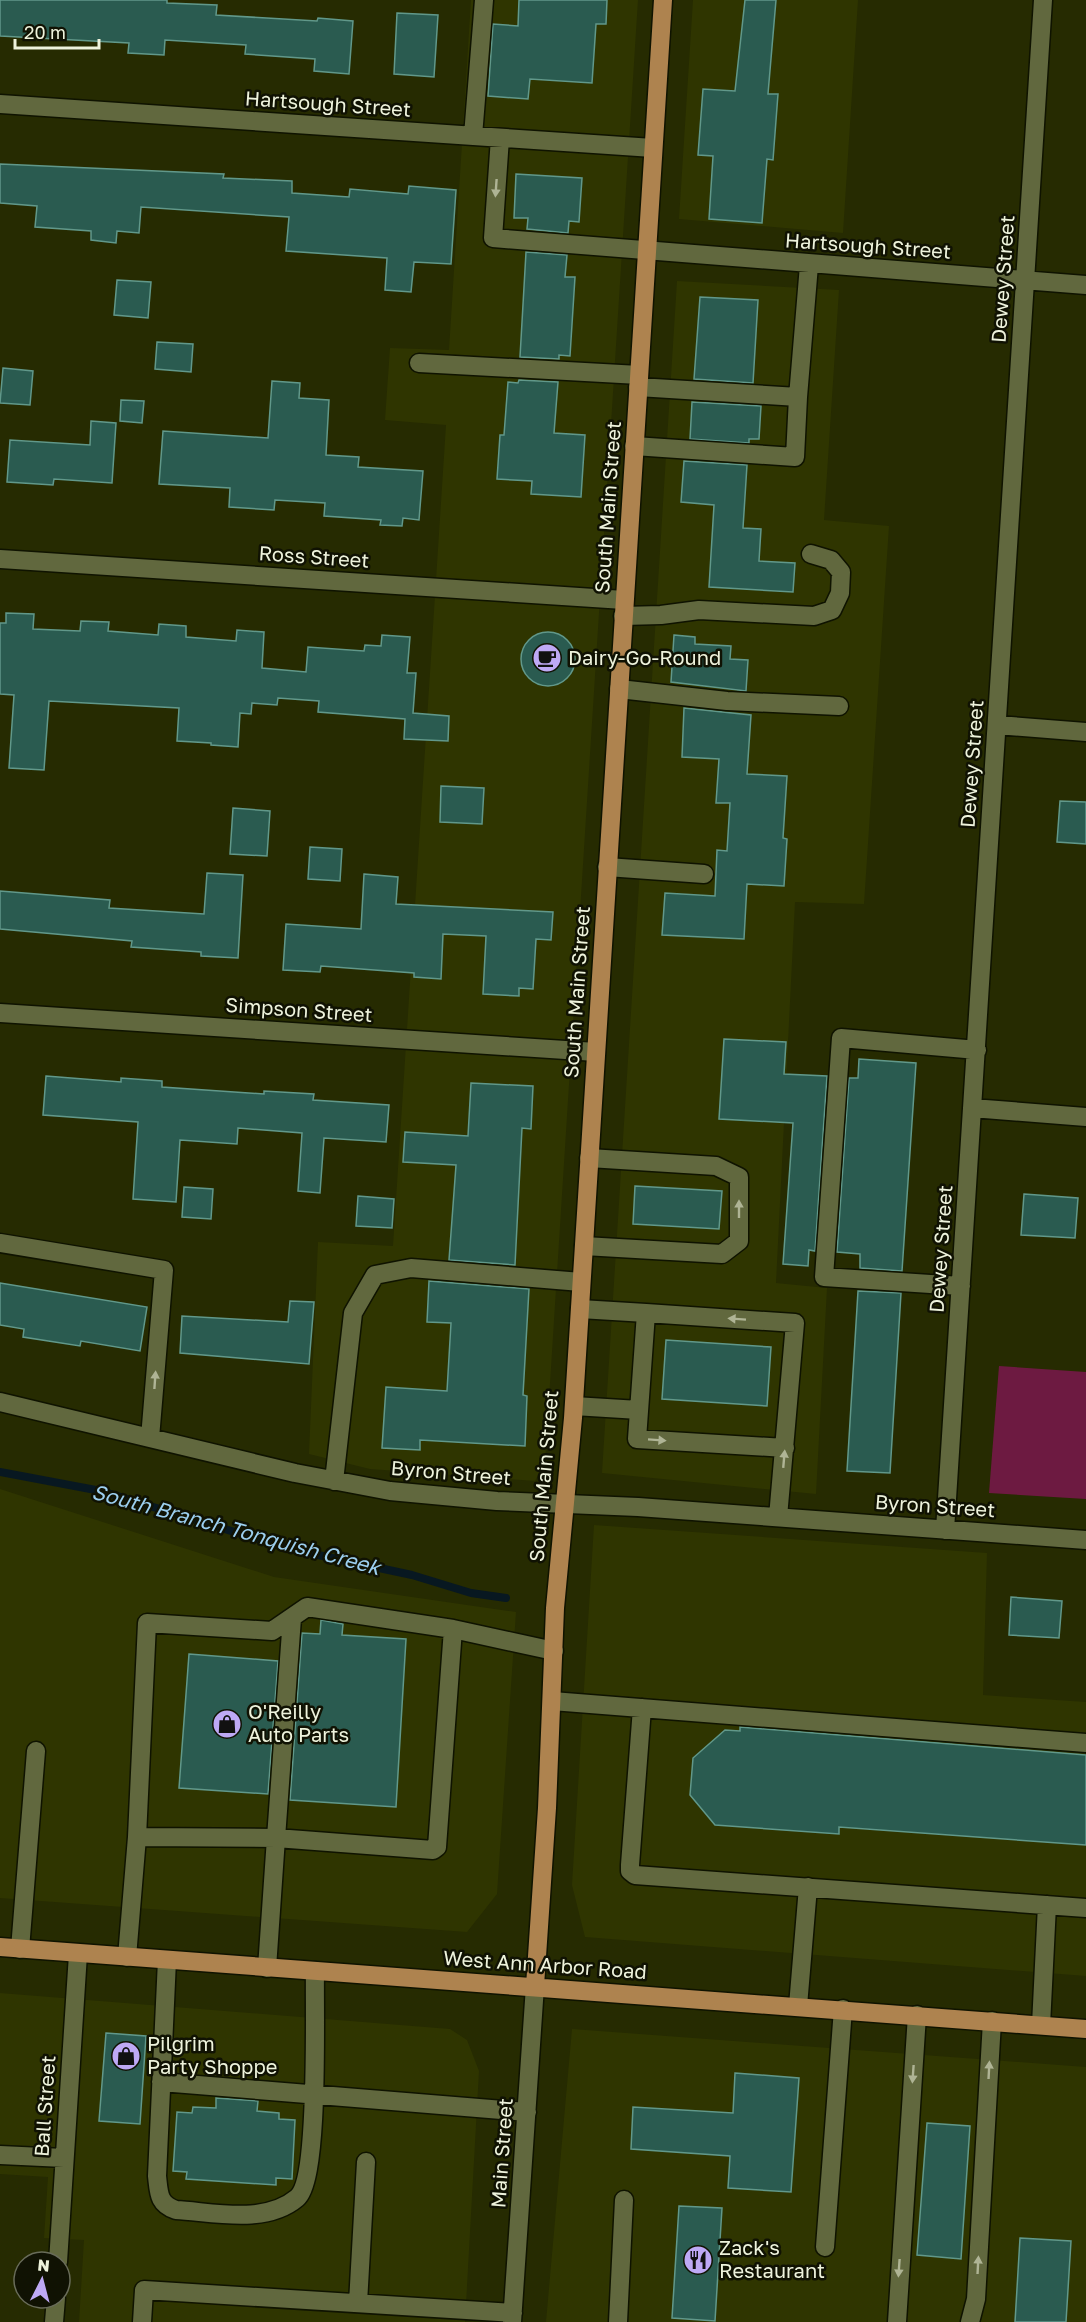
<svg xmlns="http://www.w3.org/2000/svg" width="1086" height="2322" font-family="'Golos Text',sans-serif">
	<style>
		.built { fill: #2f3500 }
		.green { fill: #6d1a41 }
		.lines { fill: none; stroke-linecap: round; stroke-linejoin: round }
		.stream { stroke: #081821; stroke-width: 8 }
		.building { fill: #2a5b50; stroke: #61988a; stroke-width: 1.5 }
		.minor-casing { stroke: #0f1300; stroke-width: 21 }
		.major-casing { stroke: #0f1300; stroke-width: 21 }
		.minor { stroke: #61683e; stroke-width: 18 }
		.major { stroke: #ae834f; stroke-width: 18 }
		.oneway { fill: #afb495 }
		.labels { text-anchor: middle; stroke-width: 5; stroke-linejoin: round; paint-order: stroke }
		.street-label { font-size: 20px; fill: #eef3dc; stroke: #101203 }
		.poi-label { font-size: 20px; fill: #eef3dc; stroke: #101203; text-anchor: start }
		.water-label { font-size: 21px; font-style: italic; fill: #9ccfef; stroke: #101203 }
	</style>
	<rect width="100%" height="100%" fill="#262b01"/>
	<path class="built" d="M471,0H638L545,1462L535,1481L370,1469L309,1454L318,1242L393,1246L446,425L385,420L390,348L449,350Z
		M693,0H858L843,233L679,219Z
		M677,281L839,290L824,520L889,526L864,904L795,902L776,1283L827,1288L816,1494L602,1473Z
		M0,1489L274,1577L516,1612L497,1894L467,1932L0,1898Z
		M594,1525L987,1553L983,1695L1086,1702V1976L585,1937L572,1885Z
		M0,1993L450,2029L467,2040L479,2071L465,2322H79L84,2240L44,2238L48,2177L0,2174Z
		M572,2029L1086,2067V2322H546Z"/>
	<path class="green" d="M999,1366L1086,1372V1499L989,1493Z"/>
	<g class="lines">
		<path class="stream" d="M0,1472L101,1491L290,1549L412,1575L471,1593L506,1598"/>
	</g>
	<path class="building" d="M0,0H167V3L217,5L216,15L317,21L318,18L353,21L349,74L314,71L315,59L245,54L246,45L165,40L164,55L128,53L129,43L0,36Z
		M519,0H607L606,24H596L592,83L530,79L528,99L488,96L493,24L518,26Z
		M745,0H776L768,94H778L773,160L767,159L762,223L709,219L713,156L698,155L703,89L735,91Z
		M397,13L438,15L434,77L394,74Z
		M0,164L224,174L223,178L292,181V193L349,197L350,189L408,194L409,186L456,190L451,264L414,262L411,292L385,290L387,258L286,251L289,217L141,207L139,233L117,231L116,243L91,240V231L35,227L37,206L0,203Z
		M516,174L582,178L579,222L569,221L568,233L527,229L528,218H514Z
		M526,252L567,255L565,277H575L570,356L559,355V359L520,357Z
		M117,280L151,282L148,318L114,315Z
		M700,297L758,300L753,383L694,379Z
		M157,342L193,344L191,372L155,369Z
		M3,368L33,371L30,405L0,403Z
		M519,380L558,382L554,433L585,435L581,497L531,494L532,481L497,479L500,435H504L508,382L518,383Z
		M272,381L300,383L299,398L329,400L326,455L359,457L358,467L423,471L419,520L403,518L402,526L380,525L381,520L324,516L325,503L275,500L274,510L229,507L230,488L159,484L163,431L268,438Z
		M121,400L144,401L142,423L120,421Z
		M692,402L761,406L759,439H749V443L690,439Z
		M91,421L116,423L112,483L54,479L53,485L7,482L10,440L90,445Z
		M684,461L747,465L743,528L761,529L759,561L795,563L793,592L709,587L714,505L681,502Z
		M6,613L34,614L33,629L80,631L81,621L109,622L108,631L158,635L159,624L186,626V637L236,641L237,630L264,632L262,668L306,672L308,647L364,651L365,645L381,646L382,635L410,637L407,673H416L413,713L449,716L448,741L404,739L405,719L318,712L319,701L278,698L277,705L252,703L251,714L240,713L238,747L211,745V743L177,741L179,708L49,701L44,770L9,768L14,695L0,694V623H6Z
		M521 659a27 27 0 1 1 54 0a27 27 0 1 1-54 0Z
		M674,635L695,637V644L731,646L730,659L748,660L746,691L671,682Z
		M684,708L751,715L747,774L787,776L783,838L787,839L784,886L747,884L744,939L662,935L665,893L715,896L717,850L727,851L730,803H716L719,759L682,757Z
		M441,786L484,788L482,824L440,822Z
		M1060,801L1086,802V844L1057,842Z
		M233,808L270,811L267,856L230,854Z
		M310,847L342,849L340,881L308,879Z
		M207,873L243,875L238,958L201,956V952L131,947L132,941L0,929V891L110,900L109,908L204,914Z
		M364,874L398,877L396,904L553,912L551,940L536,939L533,989L519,988V996L483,994L486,936L443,934L441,979L414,977V973L321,966L320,972L283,970L286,924L361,929Z
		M724,1039L786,1042L784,1074L827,1076L815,1251L809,1250L808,1266L783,1264L793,1123L719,1119Z
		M859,1059L916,1063L902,1271L860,1268V1254L837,1252L849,1078H858Z
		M46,1076L121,1082V1078L162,1081V1087L264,1094V1091L314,1094L313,1100L389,1105L386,1142L324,1138L320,1193L298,1191L302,1133L238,1128L237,1144L180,1140L176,1202L133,1199L138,1122L43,1115Z
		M471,1083L533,1086L531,1129L522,1128L515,1265L449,1260L456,1165L403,1162L405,1132L468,1136Z
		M635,1186L722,1191L719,1229L633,1224Z
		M184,1187L213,1189L211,1219L182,1217Z
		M1024,1194L1078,1198L1075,1238L1021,1235Z
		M358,1196L394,1199L392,1228L356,1226Z
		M429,1281L529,1289L523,1395L527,1396L525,1446L420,1440V1450L382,1448L386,1387L447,1391L451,1323L427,1322Z
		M0,1283L147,1307L140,1351L81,1341L80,1346L23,1337L24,1329L0,1325Z
		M858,1291L901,1293L890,1473L847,1471Z
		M290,1301L314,1302L309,1364L180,1353L182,1316L288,1322Z
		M666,1340L771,1347L767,1406L662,1399Z
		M1011,1597L1062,1601L1059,1638L1009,1635Z
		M321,1620L343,1624L342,1635L406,1639L396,1807L290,1800L302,1633L320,1634Z
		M189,1654L278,1661L268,1794L179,1788Z
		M740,1727L1086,1755V1845L839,1827V1834L715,1825L690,1795L693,1758L725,1730L740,1731Z
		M106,2033L146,2036L140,2124L99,2121Z
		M735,2073L799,2078L791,2192L728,2188L730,2156L631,2149L633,2107L733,2113Z
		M216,2098L258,2101L257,2111L279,2113V2119L295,2120L292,2179L276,2178V2185L186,2179L187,2172L173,2171L177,2112L192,2113L193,2107L216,2108Z
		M927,2123L970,2126L961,2259L917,2255Z
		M679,2206L722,2208L715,2321L672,2318Z
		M1020,2238L1071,2241L1066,2322H1015Z"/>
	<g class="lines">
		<g class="minor-casing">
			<path id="minor" d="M0,104L653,148
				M473,136L484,0
				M500,138L493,238L1086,285
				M419,363L639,375
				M638,387L798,397L809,265
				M634,446L795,457L798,397
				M0,559L624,600
				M623,616L661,615L699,610L814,616L832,610L840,593L841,572L831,560L811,554
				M619,689L727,701L839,706
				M997,725L1086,732
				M607,867L704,874
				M0,1013L596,1052
				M972,1108L1086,1117
				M0,1243L164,1270L150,1438
				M584,1246L722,1254L739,1241V1177L716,1166L589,1158
				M961,1286L824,1277L841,1038L977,1050
				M580,1309L646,1313
				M0,1402L295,1473L390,1491L497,1501L638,1507L1086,1540
				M574,1406L639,1410
				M334,1481L353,1313L375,1275L411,1268L581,1282
				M778,1517L795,1323L646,1313L637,1439L785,1448
				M945,1530L1043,0
				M292,1618L276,1838L137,1837L147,1623L272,1631L307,1607L453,1629L554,1651
				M552,1701L1086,1743
				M642,1708L630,1865V1871L635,1875L1086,1908
				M20,1949L36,1751
				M127,1957L137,1837
				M167,1960L157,2176C159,2193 158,2204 176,2210C213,2212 265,2225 297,2198C320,2179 314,2009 315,1971
				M267,1968L276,1838L433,1850L437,1847L453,1629
				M798,2006L808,1887
				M1041,2025L1047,1905
				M161,2082L527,2112
				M0,2155L64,2158
				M825,2247L843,2009
				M58,2262L78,1954
				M358,2303L366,2162
				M54,2322L56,2298
				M142,2322L144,2290L513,2313
				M512,2322L535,1986
				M618,2322L624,2200
				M897,2322L917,2015
				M970,2322L976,2299L992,2021"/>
		</g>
		<g class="major-casing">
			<path id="major" d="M0,1947L1086,2029
				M535,1986L547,1808L555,1608L573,1418L663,0"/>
		</g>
		<use href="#minor" class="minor"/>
		<use href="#major" class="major"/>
	</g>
	<defs><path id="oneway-solid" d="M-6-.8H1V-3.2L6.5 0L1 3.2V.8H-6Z" transform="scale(1.5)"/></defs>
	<g class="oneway">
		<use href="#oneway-solid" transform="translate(496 188) rotate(94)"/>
		<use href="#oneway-solid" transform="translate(739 1209) rotate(-90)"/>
		<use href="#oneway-solid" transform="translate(737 1319) rotate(-176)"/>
		<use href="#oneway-solid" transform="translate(155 1380) rotate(-86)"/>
		<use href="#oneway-solid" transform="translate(657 1440) rotate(4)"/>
		<use href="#oneway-solid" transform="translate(784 1459) rotate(-85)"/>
		<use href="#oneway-solid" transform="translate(989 2070) rotate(-87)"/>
		<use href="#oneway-solid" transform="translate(913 2074) rotate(94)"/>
		<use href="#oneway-solid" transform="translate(978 2265) rotate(-87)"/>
		<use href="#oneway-solid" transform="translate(899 2268) rotate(94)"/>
	</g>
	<defs>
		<g id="cafe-disc" transform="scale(1.5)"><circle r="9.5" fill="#bea9f5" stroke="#101203"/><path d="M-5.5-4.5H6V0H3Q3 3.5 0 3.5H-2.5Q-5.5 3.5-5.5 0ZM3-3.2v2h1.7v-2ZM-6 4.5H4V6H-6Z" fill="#111"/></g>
		<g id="shop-disc" transform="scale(1.5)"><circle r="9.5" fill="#bea9f5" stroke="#101203"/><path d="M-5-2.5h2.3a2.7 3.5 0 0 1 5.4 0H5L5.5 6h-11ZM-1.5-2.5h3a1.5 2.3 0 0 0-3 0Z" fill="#111"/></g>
		<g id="restaurant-disc" transform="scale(1.5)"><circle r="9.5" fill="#bea9f5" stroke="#101203"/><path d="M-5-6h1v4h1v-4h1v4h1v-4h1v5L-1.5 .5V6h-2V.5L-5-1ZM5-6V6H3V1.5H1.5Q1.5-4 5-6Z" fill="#111"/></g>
	</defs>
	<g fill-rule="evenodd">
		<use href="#cafe-disc" x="547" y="658"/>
		<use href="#shop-disc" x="227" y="1724"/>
		<use href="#shop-disc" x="126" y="2056"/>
		<use href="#restaurant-disc" x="698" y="2260"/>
	</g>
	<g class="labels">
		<g class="street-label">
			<text transform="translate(328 104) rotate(4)" y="7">Hartsough Street</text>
			<text transform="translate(868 246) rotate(4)" y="7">Hartsough Street</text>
			<text transform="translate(1003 279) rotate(-86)" y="7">Dewey Street</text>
			<text transform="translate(608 507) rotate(-86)" y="7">South Main Street</text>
			<text transform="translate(314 557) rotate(4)" y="7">Ross Street</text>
			<text transform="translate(972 764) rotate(-86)" y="7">Dewey Street</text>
			<text transform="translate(577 992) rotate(-86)" y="7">South Main Street</text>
			<text transform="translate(299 1010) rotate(4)" y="7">Simpson Street</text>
			<text transform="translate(941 1249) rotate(-86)" y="7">Dewey Street</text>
			<text transform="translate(451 1473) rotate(5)" y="7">Byron Street</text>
			<text transform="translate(544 1476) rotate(-85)" y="7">South Main Street</text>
			<text transform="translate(935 1506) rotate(4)" y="7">Byron Street</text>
			<text transform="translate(545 1965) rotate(4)" y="7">West Ann Arbor Road</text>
			<text transform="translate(45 2106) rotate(-86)" y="7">Ball Street</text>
			<text transform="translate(502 2153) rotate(-86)" y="7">Main Street</text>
		</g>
		<g class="poi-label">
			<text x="568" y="665">Dairy-Go-Round</text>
			<text x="248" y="1719">O'Reilly<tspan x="248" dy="23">Auto Parts</tspan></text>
			<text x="147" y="2051">Pilgrim<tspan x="147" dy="23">Party Shoppe</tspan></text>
			<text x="719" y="2255">Zack's<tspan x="719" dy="23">Restaurant</tspan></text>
		</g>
		<g class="water-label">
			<text transform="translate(236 1530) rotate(15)" y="7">South Branch Tonquish Creek</text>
		</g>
	</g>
	<g transform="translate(42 2280) rotate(6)"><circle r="28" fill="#101203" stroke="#696c5a" stroke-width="1.5"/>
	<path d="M0-4.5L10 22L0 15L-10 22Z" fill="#bea9f5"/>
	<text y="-9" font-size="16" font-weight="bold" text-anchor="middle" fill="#eef3dc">N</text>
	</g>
	<path d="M15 39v9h84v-9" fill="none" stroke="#eef3dc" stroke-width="3"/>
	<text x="24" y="39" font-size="18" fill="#eef3dc" stroke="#101203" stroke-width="4.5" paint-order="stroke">20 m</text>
</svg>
